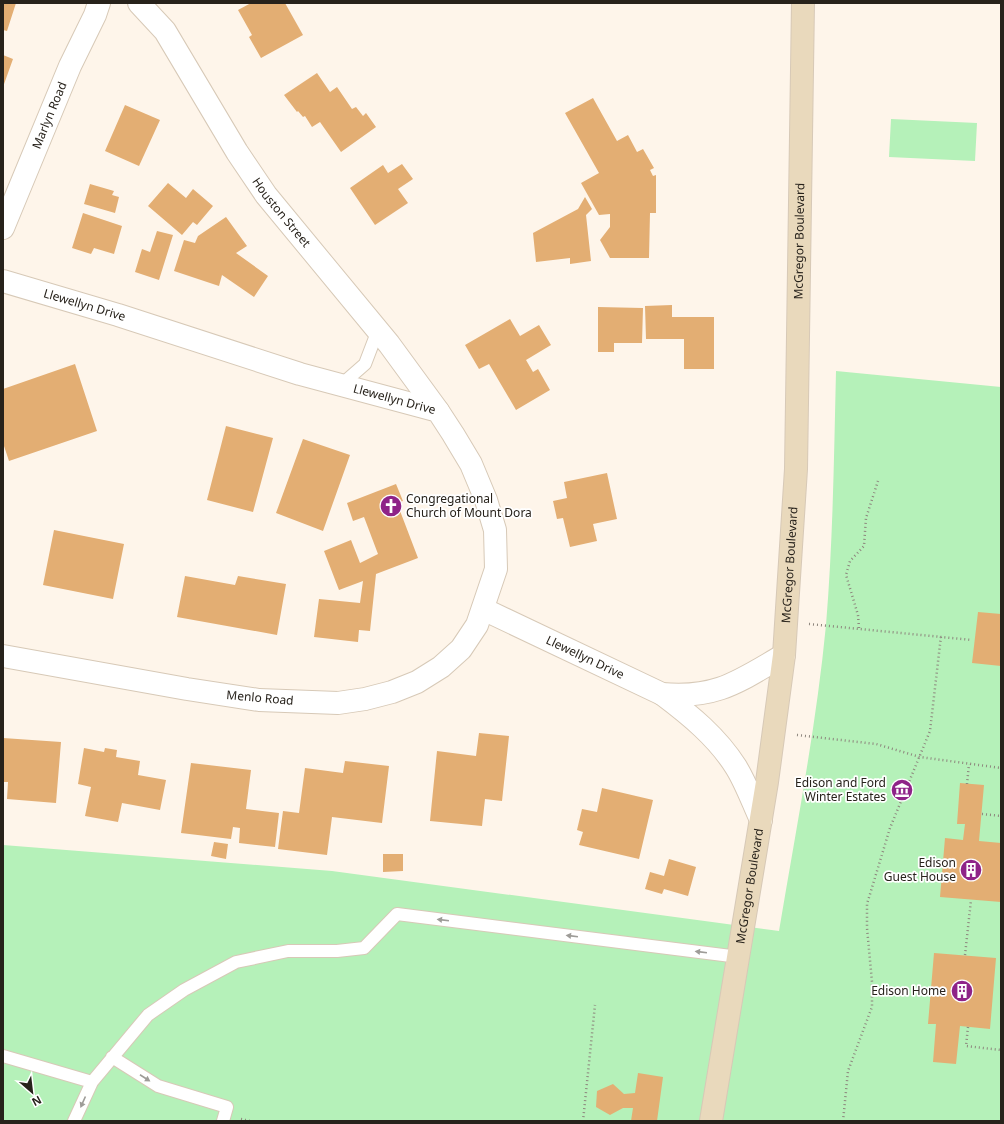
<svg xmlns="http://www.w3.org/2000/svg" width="1004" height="1124" font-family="'Noto Sans',sans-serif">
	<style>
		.green { fill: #b5f1b9 }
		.building { fill: #e3ae73 }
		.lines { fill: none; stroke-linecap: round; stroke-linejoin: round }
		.service-casing { stroke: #d7c9b7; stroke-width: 14 }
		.minor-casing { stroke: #d7c9b7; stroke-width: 24 }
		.secondary-casing { stroke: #d7c9b7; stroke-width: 24 }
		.path { stroke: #8d867d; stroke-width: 2.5; stroke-dasharray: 1 3; stroke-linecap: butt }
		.service { stroke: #fff; stroke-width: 12 }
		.minor { stroke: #fff; stroke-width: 22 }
		.secondary { stroke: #e9d9bc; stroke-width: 22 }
		.oneway { fill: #9e9c98 }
		.labels { text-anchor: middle; stroke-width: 3.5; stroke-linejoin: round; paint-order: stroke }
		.street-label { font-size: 12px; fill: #27221b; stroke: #fff }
		.poi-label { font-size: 12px; fill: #27221b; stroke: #fff; text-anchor: end }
	</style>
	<rect width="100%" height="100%" fill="#fef5ea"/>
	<path class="green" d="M891,119L977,123L975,161L889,157Z
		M836,371L1001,387V1121H3V845L332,871L779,931C796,829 816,728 826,625C833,541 834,456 836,371Z"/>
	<path class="building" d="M3,3H16L7,31L3,30Z
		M251,3H285L303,35L261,58L249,37L252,35L238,10Z
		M3,55L13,59L3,87Z
		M317,73L330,92L337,87L352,109L356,107L363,116L366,113L376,127L341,152L320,122L312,127L305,116L303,117L298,111L297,112L284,95Z
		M593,98L617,141L628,135L637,152L643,149L654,168L650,170L653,176L656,175V213H650L649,258H610L600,240L610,227V214L599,215L581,183L599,173L565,113Z
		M125,105L160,120L139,166L105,151Z
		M402,164L413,179L398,189L408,203L375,225L350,188L383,165L388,173Z
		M168,183L186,198L193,189L213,206L197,225L193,222L182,235L148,206Z
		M90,184L114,191L112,195L119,197L115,213L84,204Z
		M585,197L592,209L586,215L591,261L570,264V258L536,262L533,233L578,209Z
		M83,213L122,226L114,254L94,248L91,254L72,248Z
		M226,217L247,246L236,253L268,276L254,297L222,275L219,286L174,271L184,240L195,243L198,236Z
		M157,231L173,235L159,280L135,272L142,249L150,252Z
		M672,305V317H714V369H684V339H646L645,306Z
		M598,307L643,308L642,343H614V352H598Z
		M510,319L520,336L539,325L551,345L526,360L533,372L538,369L550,390L516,410L489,364L479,369L465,345Z
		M75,364L97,431L9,461L3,443V389Z
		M226,426L273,438L253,512L207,500Z
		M303,439L350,455L323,531L276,513Z
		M607,473L617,519L593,524L597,541L570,547L563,518L557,519L553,501L567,498L564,482Z
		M396,484L403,501L397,503L418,558L376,574L370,631L359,630L358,642L314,637L319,599L360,603L363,581L339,590L324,551L351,540L360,563L378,554L364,517L353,521L347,503Z
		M54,530L124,544L113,599L43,585Z
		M185,576L235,585L238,576L286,584L277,635L177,617Z
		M978,612L1001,614V666L972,663Z
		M479,733L509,736L502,801L485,799L482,826L430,821L437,751L476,756Z
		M3,738L61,742L56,803L7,799L8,782H3Z
		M84,748L104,752L105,748L117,750L116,757L140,761L138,775L166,780L160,810L122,803L118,822L85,816L91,787L78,784Z
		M345,761L389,766L382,823L332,817L327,855L278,849L283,811L299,813L305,768L343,773Z
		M191,763L251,770L246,809L279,813L275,847L239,843L240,828L233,827L231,839L181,833Z
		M960,783L984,785L979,841L1001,843V902L940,897L945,838L963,840L965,824H957Z
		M602,788L653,800L639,859L579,845L583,832L577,830L582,809L597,812Z
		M214,842L228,844L226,859L211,856Z
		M383,854H403V871L383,872Z
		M669,859L696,867L688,896L664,889L662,894L645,889L650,872L664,876Z
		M934,953L996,958L990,1029L960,1026L956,1064L933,1062L936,1024H928Z
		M638,1073L663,1077L657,1121H631L633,1108H623L610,1115L596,1107L597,1091L613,1084L624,1094L635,1093Z"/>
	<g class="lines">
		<g class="service-casing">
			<path id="service" d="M341,385L365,364L378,330
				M3,1056L92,1082L148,1015L184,990L236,962L288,951H337L364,948L397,914L739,957
				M112,1057L158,1086L227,1107L223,1121
				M74,1121L92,1082"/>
		</g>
		<g class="minor-casing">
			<g id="minor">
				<path id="s1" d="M139,3L165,31L237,152L266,195L389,344L438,411"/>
				<path id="s2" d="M3,228L70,66L95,15L99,3"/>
				<path id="s3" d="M3,281L118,315L300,374L438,411L453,434L471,464L486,500L495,530L496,569L477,625L461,649L441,667L417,682L392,692L365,699L338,703L259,700L187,689L3,656"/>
				<path id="s4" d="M483,609L662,694C717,699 739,681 784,655"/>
				<path d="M662,694C690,715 717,737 736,767C746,783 753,803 761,820"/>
			</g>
		</g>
		<g class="secondary-casing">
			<g id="secondary">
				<path id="s5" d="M711,1121L767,782L784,655L796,469L803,3"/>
			</g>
		</g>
		<path class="path" d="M809,624L972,640
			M859,628L858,615L846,575L850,561L864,546L866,518L878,481
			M797,735L876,744L920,757L1001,768
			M967,784L969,764
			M982,814L1001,816
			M965,955L971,900
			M968,1027L966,1046L1001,1050
			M241,1119L250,1121
			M583,1121L595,1005
			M843,1121L848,1071L872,1007V982L867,928V904L890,828L930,731L941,636"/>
		<use href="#service" class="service"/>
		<use href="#minor" class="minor"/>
		<use href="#secondary" class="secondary"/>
	</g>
	<defs><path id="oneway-solid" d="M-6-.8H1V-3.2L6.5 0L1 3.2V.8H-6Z"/></defs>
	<g class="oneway">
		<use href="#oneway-solid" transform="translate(443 920) rotate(-173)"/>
		<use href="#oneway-solid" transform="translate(572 936) rotate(-173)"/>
		<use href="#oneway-solid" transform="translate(701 952) rotate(-173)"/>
		<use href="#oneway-solid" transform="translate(145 1078) rotate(33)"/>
		<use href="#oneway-solid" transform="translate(83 1102) rotate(114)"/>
	</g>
	<defs>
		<g id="church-disc" transform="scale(1.15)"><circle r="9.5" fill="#8e2388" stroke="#fff"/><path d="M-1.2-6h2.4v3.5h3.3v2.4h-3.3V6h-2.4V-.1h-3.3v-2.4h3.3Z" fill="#fff"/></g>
		<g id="museum-disc" transform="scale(1.15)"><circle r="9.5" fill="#8e2388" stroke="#fff"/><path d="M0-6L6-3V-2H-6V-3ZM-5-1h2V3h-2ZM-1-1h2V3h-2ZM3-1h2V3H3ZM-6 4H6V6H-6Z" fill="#fff"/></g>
		<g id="building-disc" transform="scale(1.15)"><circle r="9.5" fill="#8e2388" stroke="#fff"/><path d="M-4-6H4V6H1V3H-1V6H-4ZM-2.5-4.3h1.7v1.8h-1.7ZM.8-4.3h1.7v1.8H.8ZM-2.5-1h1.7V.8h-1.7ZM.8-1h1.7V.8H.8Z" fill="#fff"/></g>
	</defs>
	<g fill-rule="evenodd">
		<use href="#church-disc" x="391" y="506"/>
		<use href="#museum-disc" x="902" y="790"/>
		<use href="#building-disc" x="971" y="870"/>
		<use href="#building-disc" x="962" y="991"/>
	</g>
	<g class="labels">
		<g class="street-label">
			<text dy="4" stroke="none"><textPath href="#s2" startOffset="122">Marlyn Road</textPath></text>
			<text dy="4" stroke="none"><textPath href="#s1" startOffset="254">Houston Street</textPath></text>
			<text dy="4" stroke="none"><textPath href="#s5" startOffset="886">McGregor Boulevard</textPath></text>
			<text dy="4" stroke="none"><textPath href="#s3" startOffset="85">Llewellyn Drive</textPath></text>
			<text dy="4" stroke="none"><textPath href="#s3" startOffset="409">Llewellyn Drive</textPath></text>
			<text dy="4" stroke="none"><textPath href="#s5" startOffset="562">McGregor Boulevard</textPath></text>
			<text dy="4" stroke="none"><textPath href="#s4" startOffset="113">Llewellyn Drive</textPath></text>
			<text transform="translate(260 698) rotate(5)" y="4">Menlo Road</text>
			<text dy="4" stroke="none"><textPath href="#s5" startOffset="238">McGregor Boulevard</textPath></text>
		</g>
		<g class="poi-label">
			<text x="406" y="503" text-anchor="start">Congregational<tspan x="406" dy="14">Church of Mount Dora</tspan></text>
			<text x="886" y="787">Edison and Ford<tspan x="886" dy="14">Winter Estates</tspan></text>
			<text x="956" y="867">Edison<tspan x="956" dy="14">Guest House</tspan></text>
			<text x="946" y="995">Edison Home</text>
		</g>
	</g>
	<rect width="1004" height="1124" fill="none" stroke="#27221b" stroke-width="8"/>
	<g transform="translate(32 1092) rotate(152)" stroke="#ffffff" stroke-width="3" paint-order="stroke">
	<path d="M0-3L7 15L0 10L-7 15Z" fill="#27221b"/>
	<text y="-6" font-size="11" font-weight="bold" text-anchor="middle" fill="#27221b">N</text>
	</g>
</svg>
